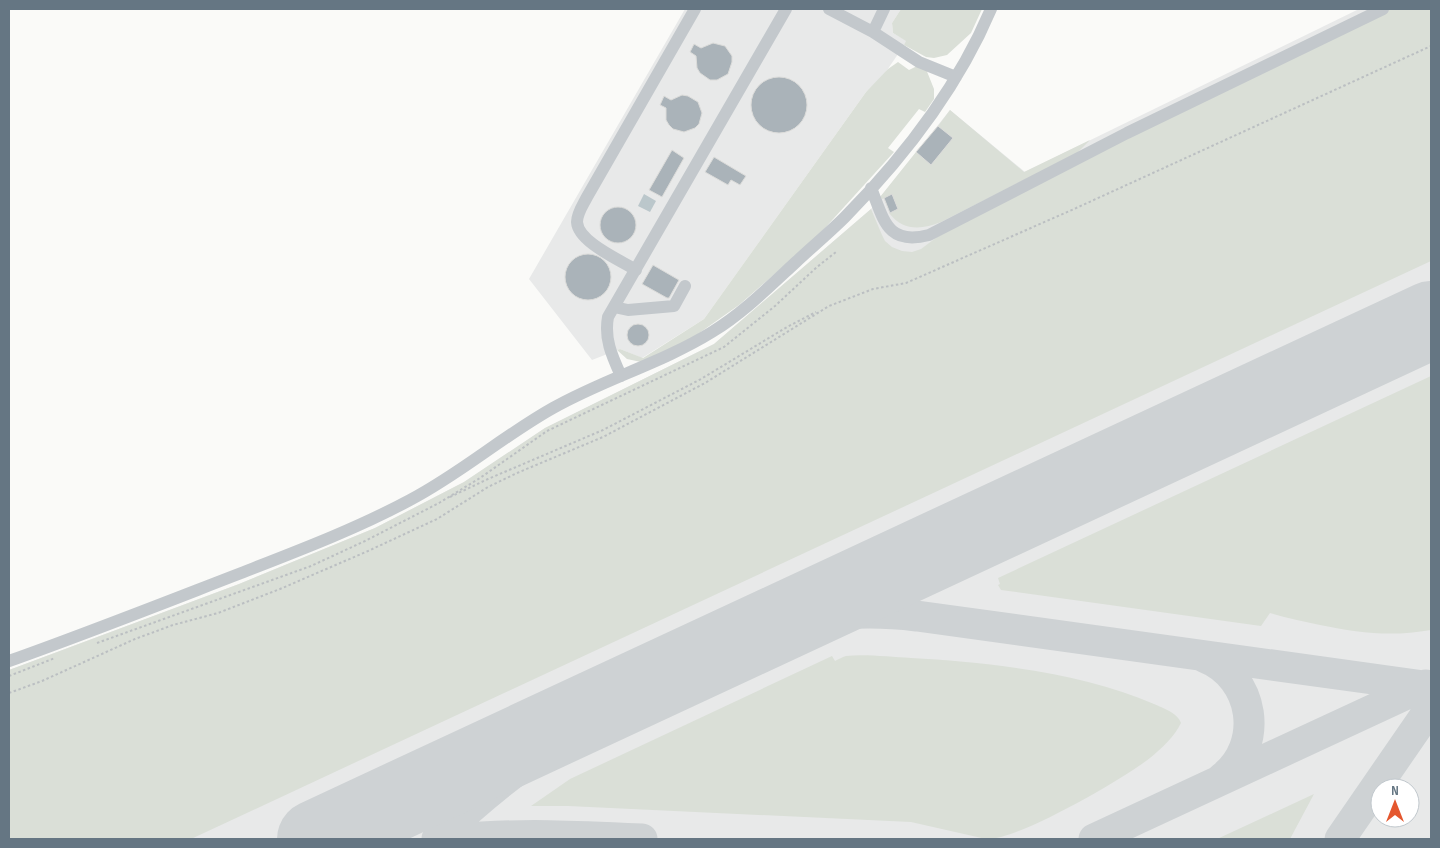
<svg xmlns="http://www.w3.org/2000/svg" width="1440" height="848" font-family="'Sofia Sans Condensed',sans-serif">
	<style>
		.built { fill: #e8e9e9; fill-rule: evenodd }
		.green { fill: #dadfd7 }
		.water { fill: #bbc7cb }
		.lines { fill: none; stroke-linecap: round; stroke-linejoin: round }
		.taxiway { stroke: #ced2d4; stroke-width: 31 }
		.runway { stroke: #ced2d4; stroke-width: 78 }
		.building { fill: #aab3b9; stroke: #dcdcda }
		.path { stroke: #bbbfc2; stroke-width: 2; stroke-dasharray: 2.5 2.5; stroke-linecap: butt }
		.minor { stroke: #c3c8cc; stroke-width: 12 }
	</style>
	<rect width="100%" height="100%" fill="#fafaf8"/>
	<path class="built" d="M685,9H901L892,23L893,33L907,41L883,76L866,92L704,319L642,358L620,349L592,360L529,279Z
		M1359,9H1431V839H9V670L239,584L375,528L464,482L545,428L714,344L871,209L950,110L1025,172ZM1380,788H1410V818H1380Z"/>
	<path class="green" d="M901,9H982L971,33L947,55L934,58L926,57L904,45L906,41L893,33L892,23Z
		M1391,9H1431V261L191,839H9V670L239,584L375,528L464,482L545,428L714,344L871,209L882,235L885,241L892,247L902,251L912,252L921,249L937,237L1034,184Z
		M898,62L909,70L919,65L926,69L934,89V99L925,112L919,109L888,148L894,152L815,239L739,305L688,341L641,362L627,359L617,350L620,349L643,358L704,319L866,92L888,69Z
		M950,110L1024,172L1090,140L1077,153L941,222C921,230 903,231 889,213L898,209L892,195L882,199L880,197L916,152L931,165L953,138L938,126Z
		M1431,376V630C1391,637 1359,633 1320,625C1303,621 1286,618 1270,613L1261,626L1001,590L998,585L1000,584L998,578Z
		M832,656L835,661C839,659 842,657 846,656C865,654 891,657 911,658C987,662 1084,673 1154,704C1163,708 1178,713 1181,723C1175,736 1161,749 1150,758C1125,778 1015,842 986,839L911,822L568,806H531L570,779Z
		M1314,794L1290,839H1217Z"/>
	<path class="water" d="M644,194L656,201L650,212L638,206Z"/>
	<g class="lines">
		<path class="taxiway" d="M1204,657C1255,677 1265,745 1222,778
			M437,839C516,763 596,711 695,664C733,646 771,628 812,619C847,611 882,612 917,616L1431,687
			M456,839C518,833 580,836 642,839
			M1094,839L1426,685
			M1340,839L1431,707"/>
		<path class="runway" d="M316,839L1431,320"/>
	</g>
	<path class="building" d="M713,43L725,46L732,56V62L728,74L717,80H710L700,73L697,68L696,56L690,52L694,44L701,48Z
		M751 105a28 28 0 1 1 56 0a28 28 0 1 1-56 0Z
		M682,95L688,96L698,102L702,113L699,124L695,128L684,132L673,129L669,125L666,120V108L660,105L664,96L671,100Z
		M938,126L953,138L931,165L916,152Z
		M672,150L684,158L662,197L649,190Z
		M714,157L746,176L740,185L731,180L728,185L705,172Z
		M892,194L898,209L890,213L884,198Z
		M600 225a18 18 0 1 1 36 0a18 18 0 1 1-36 0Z
		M565 277a23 23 0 1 1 46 0a23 23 0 1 1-46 0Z
		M653,265L679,280L669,298H667L642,284Z
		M627 335a11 11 0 1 1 22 0a11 11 0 1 1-22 0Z"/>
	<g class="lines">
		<path class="path" d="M450,497L488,479L603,430L701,379L787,327L816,312
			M97,643L311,566L365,541L439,503L480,478L547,431L724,347L775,306L817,267L836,252
			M9,676L55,658
			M9,693L42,681L135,639L173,625L218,613L280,589L368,551L437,519L488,487L517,473L603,437L705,383L829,306L873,289L906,283L1074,209L1431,46"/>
		<path class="minor" d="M829,9L873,32L919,62L956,77
			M873,32L884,9
			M871,188C884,220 887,246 929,235L1127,133L1383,9
			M636,270C620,260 578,242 577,222C577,213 583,205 587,197L695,9
			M614,307L628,310L674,306L685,286
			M621,376C612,356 604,339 608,317L786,9
			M9,661C85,634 161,604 236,575C295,552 354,530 410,500C460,474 503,436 553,408C604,379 662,363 712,332C743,313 769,287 796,262C812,247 830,232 845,217C905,156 958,87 991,9"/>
	</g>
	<rect width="1440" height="848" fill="none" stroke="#657683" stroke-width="20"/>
	<g transform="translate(1395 803)"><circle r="24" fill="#ffffff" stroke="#c1c8cd"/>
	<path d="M0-4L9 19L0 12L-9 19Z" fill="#e4572e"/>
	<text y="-8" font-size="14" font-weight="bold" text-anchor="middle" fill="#657683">N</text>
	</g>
</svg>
